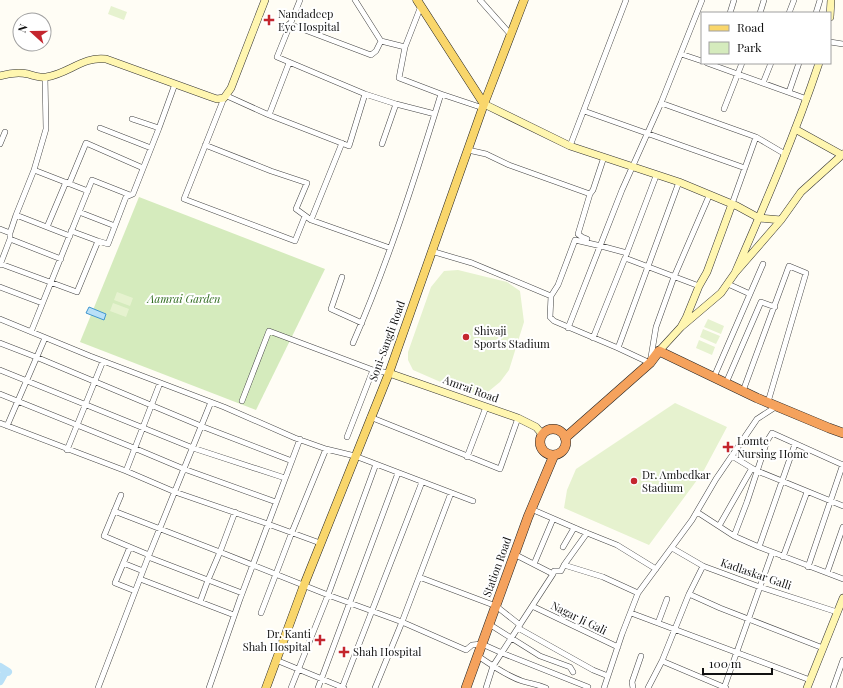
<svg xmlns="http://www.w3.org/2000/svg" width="843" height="688" font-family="'Playfair Display',serif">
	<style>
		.green { fill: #d5ebbd }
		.pitch { fill: #e6f2cf }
		.water { fill: #b9e0f7; stroke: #3f96cf }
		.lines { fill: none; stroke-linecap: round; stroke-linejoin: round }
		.river { stroke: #b9e0f7; stroke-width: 8 }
		.street-casing { stroke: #444; stroke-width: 6 }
		.secondary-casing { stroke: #333; stroke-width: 8 }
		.primary-casing { stroke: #222; stroke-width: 9 }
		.highway-casing { stroke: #222; stroke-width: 10 }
		.street { stroke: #fff; stroke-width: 5 }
		.secondary { stroke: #fff6b0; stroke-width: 7 }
		.primary { stroke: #f9d66b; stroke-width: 8 }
		.highway { stroke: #f5a25d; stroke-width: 9 }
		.poi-dot { fill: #c4262e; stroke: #fff; stroke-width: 1.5 }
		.labels { text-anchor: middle; stroke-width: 4; stroke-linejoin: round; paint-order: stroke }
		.poi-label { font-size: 11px; fill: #111; stroke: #fff; text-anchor: start }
		.park-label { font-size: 11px; font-style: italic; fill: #2f6b1f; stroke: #fff }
		.street-label { font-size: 11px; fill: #111; stroke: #fff }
	</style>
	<rect width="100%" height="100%" fill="#fffdf5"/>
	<path class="green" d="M139,197L325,269L256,410L80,342Z"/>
	<path class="pitch" d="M111,6L127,12L124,20L108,14Z
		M458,270L507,282L520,291L524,322L509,370L500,382L489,391L475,397L413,370L408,360V352L431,287L444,271Z
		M117,292L133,298L130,306L114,300Z
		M113,303L129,309L126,317L110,311Z
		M708,319L724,326L721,334L704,327Z
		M703,329L720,336L716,344L700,337Z
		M699,340L715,347L712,355L696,348Z
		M675,403L727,427L703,472L649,545L564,508L567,490L576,469Z"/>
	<path class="water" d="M89,307L106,314L104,320L86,313Z"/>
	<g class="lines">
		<path class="river" d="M0,667L8,672H5L0,681"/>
		<g class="street-casing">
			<path id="street" d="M300,0L277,57L365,94
				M355,0L381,41L405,47L421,6
				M480,0L511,35
				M730,13L734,0
				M760,13L764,0
				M789,13L794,0
				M816,13L820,0
				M289,24L371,55L376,51L381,41
				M830,42L843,44
				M681,54L702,61
				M707,63L807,99
				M763,83L771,63
				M789,92L799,63
				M441,94L483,108
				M227,96L269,115L349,146L365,94L396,104L382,144
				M224,98L184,199L295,241L305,216
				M661,103L756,137L785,154
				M396,104L435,114
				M724,109L742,63
				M584,111L745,168
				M269,115L289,63
				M132,119L159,128
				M100,128L151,148
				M0,144L5,132
				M205,145L271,171L307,183L296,209L311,220L390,248
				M570,146L626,0
				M468,150L486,154L509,165L590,194
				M34,170L88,191
				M69,184L86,143L143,168
				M732,204L756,137
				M79,212L115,226
				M16,215L70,236
				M311,220L342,143
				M47,227L66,182
				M0,229L10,233
				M10,239L61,259
				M587,239L582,237L578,234L590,194L593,190L604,157
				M98,241L108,244L126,197L133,194L159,128L175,84
				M431,251L472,263L551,296
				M627,253L601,246L575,240L558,285L551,296L550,317L554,321L618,348L650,363L656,327L674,277L709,196
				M626,255L656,176
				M1,264L77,292L98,241L71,231
				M0,265L10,239V233L16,215L34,170L46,129L45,77
				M342,277L331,309L362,323
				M728,284L750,294
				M0,287L42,303
				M0,319L90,356L224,407L295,438L326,449L355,456L473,501
				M568,328L622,190L661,103L702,0
				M31,332L92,180L130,195
				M593,338L625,258L699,286
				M0,343L36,357L201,426L292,461
				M353,343C388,263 415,178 441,94L399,78L405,47
				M618,348L679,182
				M0,370L193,448L285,478
				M714,377L763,264
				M726,383L761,302L775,307
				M743,391L789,266L806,273L768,402
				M0,394L134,448L184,469L276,502
				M242,401L269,331L373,370L389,373
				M370,417L500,469L518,418
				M0,423L126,471L175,492L268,524L320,543
				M7,426L45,338
				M347,437L373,370
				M795,444L759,547L843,579
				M67,450L103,361
				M732,456L755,470L843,506
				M467,457L486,407
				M126,471L160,383
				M121,495L104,536L130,547
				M531,509L582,531L617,545L656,569
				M114,511L220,552L235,512
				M697,512L734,536L759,547
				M719,526L752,468
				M734,536L747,502L767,441L772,433L843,465
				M563,547L574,528
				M672,548L703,566L760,587L837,612
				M514,554L553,574
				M148,557L208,580L220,552L328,595L376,464
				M783,557L807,492
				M123,563L143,571
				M534,564L553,519
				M564,565L603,577L638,593
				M808,567L843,464
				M827,573L843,527
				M419,577L496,606L520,625
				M140,579L234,615
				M135,591L115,583L130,547L149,555
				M689,594L720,608L823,648
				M200,602L208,580L242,593
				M532,606L618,647
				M261,613L292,532L326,449
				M631,613L810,680
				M658,623L667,599
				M489,624L540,656L570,667L573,672
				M518,628L593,670L608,676
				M478,656C491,665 507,676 522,681C531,684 537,684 546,688
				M276,660L344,688
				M662,661L726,688
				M98,688L149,555L211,402
				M209,688L240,599L300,439
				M291,688L328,595L402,622L451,493
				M318,688L398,473
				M342,688L422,482
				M375,688L402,622L466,650L472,645L482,644L502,653L588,687
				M486,688L493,666L553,574L554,571H561L564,565L587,533
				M604,688L622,634L638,593L692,520L716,479L757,419L777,406
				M633,688L632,682L641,656
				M648,688L662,661L689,594L703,566
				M724,688L772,553
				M833,688L843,660"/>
		</g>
		<g class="secondary-casing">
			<path id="secondary" d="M830,17L831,0
				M0,76C10,73 18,72 28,74C34,76 40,78 46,77C68,74 83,56 106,59L211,97L217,99L224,98L231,88L265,0
				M484,104L570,146L679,182L732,204
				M795,129L842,155
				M735,273C765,204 795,135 819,63
				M681,327L686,318L699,286L707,272L732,204L737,206L759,218L781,220L801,192L843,154
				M659,351L681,327L721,293L735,273L781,220
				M389,373L518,418L536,427L542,434
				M807,688L843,598"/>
		</g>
		<g class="primary-casing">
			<path id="primary" d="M417,0L484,104
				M266,688L304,585L389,373L484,104L524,0"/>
		</g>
		<g class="highway-casing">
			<path id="highway" d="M540 442a13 13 0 1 1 26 0a13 13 0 1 1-26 0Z
				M565,438L650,363L659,351L757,398L829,428L843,433
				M466,688L528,517L554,455"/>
		</g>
		<use href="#street" class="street"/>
		<use href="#secondary" class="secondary"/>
		<use href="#primary" class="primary"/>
		<use href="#highway" class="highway"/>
	</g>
	<g class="poi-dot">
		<path d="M267 14h4v4h4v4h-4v4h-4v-4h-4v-4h4z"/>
		<circle cx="466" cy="337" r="4"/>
		<path d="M726 441h4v4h4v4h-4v4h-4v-4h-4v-4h4z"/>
		<circle cx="634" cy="481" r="4"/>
		<path d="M318 634h4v4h4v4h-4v4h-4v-4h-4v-4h4z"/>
		<path d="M342 646h4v4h4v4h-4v4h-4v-4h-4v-4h4z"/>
	</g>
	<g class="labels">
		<g class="poi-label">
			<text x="278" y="18">Nandadeep<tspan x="278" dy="13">Eye Hospital</tspan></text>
			<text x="474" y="335">Shivaji<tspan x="474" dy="13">Sports Stadium</tspan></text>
			<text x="737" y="445">Lomte<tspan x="737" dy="13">Nursing Home</tspan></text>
			<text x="642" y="479">Dr. Ambedkar<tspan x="642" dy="13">Stadium</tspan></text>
			<text x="311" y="638" text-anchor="end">Dr. Kanti<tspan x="311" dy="13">Shah Hospital</tspan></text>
			<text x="353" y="656">Shah Hospital</text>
		</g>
		<g class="park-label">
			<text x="184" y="303">Aamrai Garden</text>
		</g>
		<g class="street-label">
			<text transform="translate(387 341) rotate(-70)" y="4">Soni-Sangli Road</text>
			<text transform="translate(471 389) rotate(20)" y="4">Amrai Road</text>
			<text transform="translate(497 567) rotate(-70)" y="4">Station Road</text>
			<text transform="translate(756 574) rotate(19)" y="4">Kadlaskar Galli</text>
			<text transform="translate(579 618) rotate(26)" y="4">Nagar Ji Gali</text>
		</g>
	</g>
	<rect x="701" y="12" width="130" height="52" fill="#ffffff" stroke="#a0a0a0"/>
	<rect x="709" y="25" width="20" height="6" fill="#f9d66b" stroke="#a0a0a0"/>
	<text x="737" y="32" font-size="12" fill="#111111">Road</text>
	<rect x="709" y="42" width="20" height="12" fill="#d5ebbd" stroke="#a0a0a0"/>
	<text x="737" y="52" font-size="12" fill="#111111">Park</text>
	<g transform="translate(32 32) rotate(291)"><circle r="19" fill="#ffffff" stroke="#a0a0a0"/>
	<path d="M0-3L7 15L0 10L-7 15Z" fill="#c4262e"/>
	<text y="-6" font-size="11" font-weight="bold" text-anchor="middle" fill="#111111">N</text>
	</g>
	<path d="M703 668v6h69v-6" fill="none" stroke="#111111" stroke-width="2"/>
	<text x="709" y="668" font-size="12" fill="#111111" stroke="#ffffff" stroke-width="3" paint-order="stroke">100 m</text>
</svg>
